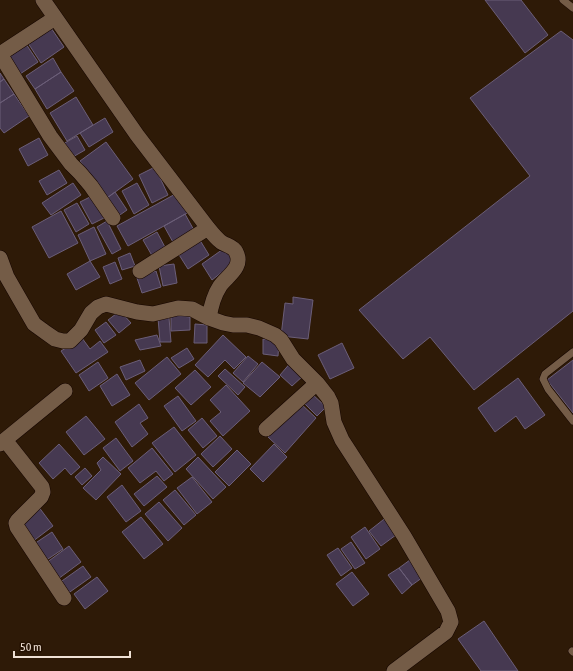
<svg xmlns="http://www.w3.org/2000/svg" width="573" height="671" font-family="'Asap Condensed',sans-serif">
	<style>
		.building { fill: #463951; stroke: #6b5e78 }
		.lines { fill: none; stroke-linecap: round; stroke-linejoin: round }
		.service-casing { stroke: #150500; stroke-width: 8 }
		.minor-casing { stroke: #150500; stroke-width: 16 }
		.service { stroke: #745c47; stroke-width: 7 }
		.minor { stroke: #745c47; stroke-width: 15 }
	</style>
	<rect width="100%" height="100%" fill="#2e1a07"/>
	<path class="building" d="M485,0H521L548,35L525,53Z
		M49,25L64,47L41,63L26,40Z
		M561,31L573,40V311L474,390L430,337L403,359L359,310L530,176L470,98Z
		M26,44L38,62L17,76L5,58Z
		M53,58L61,72L35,89L26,76Z
		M61,72L74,91L47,109L35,89Z
		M0,73L4,79L0,82Z
		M4,79L14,94L0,103V82Z
		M14,94L29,116L4,133L0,128V103Z
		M76,97L93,125L67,141L50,113Z
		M105,118L113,132L89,147L80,133Z
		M77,136L85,150L71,158L63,144Z
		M39,138L48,155L28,166L19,149Z
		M106,142L133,179L107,198L80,161Z
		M155,167L168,195L152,203L139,175Z
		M59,170L67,183L47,195L39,181Z
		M73,183L81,195L51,215L42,203Z
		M137,183L149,205L134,214L122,191Z
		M115,192L127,210L117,217L104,200Z
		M179,192L189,212L128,246L117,226Z
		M92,196L104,218L92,224L80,202Z
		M77,203L89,224L76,232L64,210Z
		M61,211L78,243L49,258L32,227Z
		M185,214L195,232L174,244L164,226Z
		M107,221L121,249L112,254L97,227Z
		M94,227L106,254L90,261L78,235Z
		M157,232L167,251L154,259L143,240Z
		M198,237L209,255L188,269L176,250Z
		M226,247L236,261L212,280L202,264Z
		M130,253L135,266L122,270L118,258Z
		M90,261L100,277L76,290L67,274Z
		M115,262L122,279L110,284L103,267Z
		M174,264L177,283L163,286L159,266Z
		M156,271L161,287L142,293L137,278Z
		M293,297L313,300L308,339L281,336L285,303L293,304Z
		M120,311L131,323L119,333L108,320Z
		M171,315L190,317V330L171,331Z
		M158,318H169L171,342H160Z
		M106,322L116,335L104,343L95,330Z
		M195,324L207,325V343H194Z
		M157,335L161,346L140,350L135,340Z
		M223,335L246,357L234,369L225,360L208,377L195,365Z
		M82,338L90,349L100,341L108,352L76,373L61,351Z
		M263,339L279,341L278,356L263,354Z
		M342,343L354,368L330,379L318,355Z
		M187,348L194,359L179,368L171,358Z
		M248,356L258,364L243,382L233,373Z
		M167,357L181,374L149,400L135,383Z
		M140,360L145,371L126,380L120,367Z
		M573,360V413L547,380Z
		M292,361L304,375L292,386L280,375Z
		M98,362L108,378L89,391L79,375Z
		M262,362L280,377L260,397L243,383Z
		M225,369L245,387L238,395L218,376Z
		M195,370L211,387L191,405L175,388Z
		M117,374L130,395L112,406L100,386Z
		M518,378L545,415L525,429L516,416L495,432L478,408Z
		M226,385L250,411L223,436L210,421L221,412L210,400Z
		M311,393L326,407L317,416L303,402Z
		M178,396L196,421L182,431L164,406Z
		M299,402L316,418L285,453L268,437Z
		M139,404L148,418L140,423L148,434L132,447L115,422Z
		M86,416L105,439L84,455L66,432Z
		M202,418L217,436L203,448L188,430Z
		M174,427L196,455L175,472L152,443Z
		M220,436L232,449L213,467L201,454Z
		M116,438L133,461L120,471L103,448Z
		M59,444L80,467L71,475L65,468L53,479L39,463Z
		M274,444L287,457L263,482L250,469Z
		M152,448L173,474L164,481L156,471L140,483L128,468Z
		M237,450L251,464L229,486L215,472Z
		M103,457L121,474L96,500L83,488L101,470L97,463Z
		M198,457L226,487L213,499L186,469Z
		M85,468L92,476L82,485L75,477Z
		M157,476L167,487L144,506L134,494Z
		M192,477L212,502L197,514L177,488Z
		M122,485L141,511L126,522L107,497Z
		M175,490L196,515L184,525L163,500Z
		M159,502L182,528L168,541L145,514Z
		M38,506L53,526L32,542L18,521Z
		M388,516L400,532L381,546L369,531Z
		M141,517L163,544L144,559L122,532Z
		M365,527L380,549L366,559L351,537Z
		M52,532L63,549L45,561L34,544Z
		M351,542L365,563L355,569L341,549Z
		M69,546L81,562L58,579L46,563Z
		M338,548L352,568L341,576L327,555Z
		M414,557L426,575L412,585L399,568Z
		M83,566L91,577L67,594L59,583Z
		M399,568L412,585L402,594L388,575Z
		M352,572L369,594L353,606L336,584Z
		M97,577L108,591L85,609L74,594Z
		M484,621L518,671H481L458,639Z"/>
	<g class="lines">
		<g class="service-casing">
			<path id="service" d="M563,0L573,8
				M573,352L545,374L543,379L548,389L573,421
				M572,651L573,652"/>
		</g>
		<g class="minor-casing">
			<path id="minor" d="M43,0L137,135L208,228C212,233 216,238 221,242C227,246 233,246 236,252C244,267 227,276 220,286C214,295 211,306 209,318L223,323L233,325H247L259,328L275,335L281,340L293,359L317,383L328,397L331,403L334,422L342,440L404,536L448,611L451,622L446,632L394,671
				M0,54L50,136L71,164L80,173L91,186L113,218
				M0,54L55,18
				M0,258L7,277L34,324L45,332L55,339L63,341H70L81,330L91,313L98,307L106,304L137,312L153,314L178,308L192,309L209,318
				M140,271L208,228
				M266,429L317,383
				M5,440L42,487L43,492L41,497L18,520L16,523L17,527L64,598
				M0,444L65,391"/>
		</g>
		<use href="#service" class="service"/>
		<use href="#minor" class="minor"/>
	</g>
	<path d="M14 651v6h116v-6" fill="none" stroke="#efe1d5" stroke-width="2"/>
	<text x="20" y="651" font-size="12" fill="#efe1d5" stroke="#241101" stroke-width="3" paint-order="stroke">50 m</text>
</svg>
